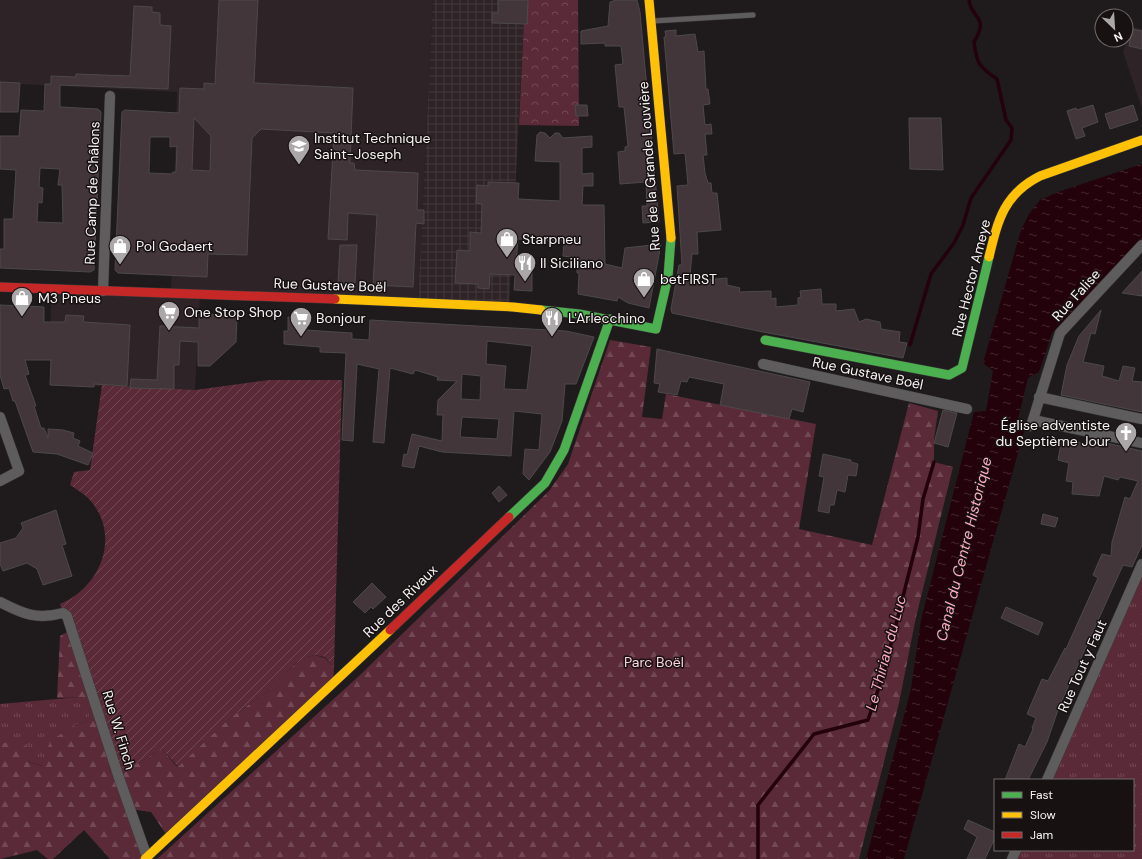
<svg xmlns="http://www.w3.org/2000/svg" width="1142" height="859" font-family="'DM Sans',sans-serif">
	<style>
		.built { fill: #2e2326 }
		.industrial { fill: url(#industrial-grid) }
		.grass { fill: url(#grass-tufts) }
		.forest { fill: url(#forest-firs) }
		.park { fill: url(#park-crowns) }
		.garden { fill: url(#garden-furrows) }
		.water { fill: url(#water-ripples) }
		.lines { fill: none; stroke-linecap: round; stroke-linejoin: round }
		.stream { stroke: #23020c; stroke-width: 3.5 }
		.building { fill: #43363b; stroke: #4c494a; fill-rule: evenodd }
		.lane-casing { stroke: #3b3939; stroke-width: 6 }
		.street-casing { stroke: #3b3939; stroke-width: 11 }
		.fast-casing { stroke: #3b3939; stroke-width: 10 }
		.slow-casing { stroke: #3b3939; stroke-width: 10 }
		.jam-casing { stroke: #3b3939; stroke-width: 10 }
		.lane { stroke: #5e5c5c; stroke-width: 5 }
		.street { stroke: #5e5c5c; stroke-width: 10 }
		.fast { stroke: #4caf50; stroke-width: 9 }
		.slow { stroke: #ffc107; stroke-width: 9 }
		.jam { stroke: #c62828; stroke-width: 9 }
		.labels { text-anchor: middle; stroke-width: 3; stroke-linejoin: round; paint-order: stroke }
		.poi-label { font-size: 14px; fill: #f7f3f4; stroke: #171112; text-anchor: start }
		.street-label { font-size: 14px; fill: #f7f3f4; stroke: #171112 }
		.park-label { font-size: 14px; fill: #ffd4dd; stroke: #171112 }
		.water-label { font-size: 15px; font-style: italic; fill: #feacc0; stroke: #171112 }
	</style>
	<defs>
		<pattern id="industrial-grid" width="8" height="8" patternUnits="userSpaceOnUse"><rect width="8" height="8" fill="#2e2326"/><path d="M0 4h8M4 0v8" fill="none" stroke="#43393b"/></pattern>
		<pattern id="grass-tufts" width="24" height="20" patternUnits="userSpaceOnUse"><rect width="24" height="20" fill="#5b2a38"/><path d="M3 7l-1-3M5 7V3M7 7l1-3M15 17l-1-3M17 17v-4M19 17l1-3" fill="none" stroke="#734955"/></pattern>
		<pattern id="forest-firs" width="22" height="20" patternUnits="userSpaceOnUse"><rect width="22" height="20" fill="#5b2a38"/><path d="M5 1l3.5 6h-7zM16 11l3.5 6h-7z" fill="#734955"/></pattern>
		<pattern id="park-crowns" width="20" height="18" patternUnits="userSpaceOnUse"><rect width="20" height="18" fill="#5b2a38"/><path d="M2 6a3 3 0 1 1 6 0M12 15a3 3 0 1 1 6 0" fill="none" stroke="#734955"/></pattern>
		<pattern id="garden-furrows" width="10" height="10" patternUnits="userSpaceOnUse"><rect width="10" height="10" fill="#5b2a38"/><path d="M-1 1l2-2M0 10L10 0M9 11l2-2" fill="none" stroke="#734955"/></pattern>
		<pattern id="water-ripples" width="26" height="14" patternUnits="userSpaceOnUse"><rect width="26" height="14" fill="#23020c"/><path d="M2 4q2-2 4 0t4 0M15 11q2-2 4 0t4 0" fill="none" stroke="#442730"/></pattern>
	</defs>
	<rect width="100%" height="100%" fill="#1f1b1c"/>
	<path class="built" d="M0,0H433L418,302L200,295L195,390L50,384L51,289L171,293L177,92L0,83Z
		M1132,27L1142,29V109L1123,52Z"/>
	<path class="industrial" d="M433,0H525L509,307L418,302Z"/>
	<path class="grass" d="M1142,564V859H1012L1016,850H1133V780H1047Z
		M91,696L89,721L75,725L43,766L26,761L0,744V704Z"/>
	<path class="forest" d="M610,340L651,347L642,417L662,419L666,394L816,424L799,529L872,545L909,403L938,411L934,439V462L953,467L916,617L899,703L859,859H157L359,676L549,491L568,464Z
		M69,631L118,775L162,749L177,767L230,718L271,689L295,664L305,658L314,655L325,658L334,668L333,684L166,834L151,812L130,809L145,859H110L84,830L53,859H48L37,850L0,859V744L8,742L26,746V761L42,766L50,741L75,725L89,721L91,697L57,698L60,636Z"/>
	<path class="park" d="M525,0H578L579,126L519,125Z"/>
	<path class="garden" d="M269,380H342L334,668L325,657L314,655L305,658L295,664L271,689L230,718L178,767L162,749L118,775L60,604C102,587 122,533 88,498C83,493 76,489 70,485L74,472L90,470L102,385L195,390Z"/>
	<path class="water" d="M1142,164V237L1052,333L1039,372L1028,378L1018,419L1025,428L904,859H866L911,689L921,620L974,412L986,411L993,371L983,363L1021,230L1029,214L1040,200L1058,192Z"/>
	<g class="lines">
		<path class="stream" d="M910,345L931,274L954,243L963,225L971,198L1011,140L1012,128L1006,120L997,79C978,66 977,64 974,42C990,16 971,19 969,0
			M758,859V805L814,734L868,720L884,672L918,537L923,499L934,462"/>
	</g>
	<path class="building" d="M219,0H258L254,83L353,88L350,163H354L355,170L418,173L417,210H424V224L416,223L413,287L373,285L377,215L348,213L347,240L328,239L334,133L261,129L252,138L247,255L208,254L207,277L118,273L115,270L122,112L125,110L179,113L180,88L204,89V83L215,84ZM194,118L211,136L210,171L192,170ZM150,137H170V147L177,146L176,172H173L172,174L149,173Z
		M498,0H528L527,24L492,23V13H498Z
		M616,0H637L640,12L659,222L643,223L642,206H647L646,182L620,184L618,152L625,151V147L628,146L624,107H619L615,65L623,64L621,46H605V43L581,44V31L608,26L610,2Z
		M134,6L152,7V12L160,13V25L171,26L168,89L60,85V107L98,109L101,112L94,270L90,272L0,268V249H4V219H13L16,170L0,169V136H19L21,110L44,111L45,84H51V76L76,77V74L130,76ZM40,168L60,169L58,185H62L63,223L37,222L38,202L42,203L43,188L39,187Z
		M1132,29L1142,31V49L1129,46Z
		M676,30V36L695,34L698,52L704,51L706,89H708L710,104L703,105L705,125L711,124L712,134H705L707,155H703L705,173L708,183H711L712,193H717L721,230L697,232L698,254H692L690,275L704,276V280L727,278V285L740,288L739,292L771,291V299L776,298V307L798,305V298L801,297L800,291L821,289L822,304H836V311L854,309L859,322L866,319L880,322L881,329L900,332L899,342L907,343L903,358L763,332L672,313L671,309L679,265H682L677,186L688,185L685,153L674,154L664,37H666L665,31Z
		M0,82L20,83L18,112H0Z
		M575,105H587L588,116H576Z
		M1093,105L1098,122L1082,128L1085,136L1076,139L1067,111L1076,108L1077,110Z
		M1133,105L1138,120L1110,129L1105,114Z
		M909,118H941L943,170L910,169Z
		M540,132L545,133L550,138L555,133H559L563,138L592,136V147L582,148V174L593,173V186H583L582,205H604L605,264L622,268L625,248L661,244L649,308L628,303L618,297L617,301L578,294L579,273H577V258L563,256L564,241L518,239L516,265L527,267V272H532V291L514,290L515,275L490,274L489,289L478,288V284L455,283L457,250L470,251V232L481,233L482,204L476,203L477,185L488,186V182L519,183L518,199L560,201V162L535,161L537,135Z
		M340,245H357L355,283H338Z
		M1142,271V296L1122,293Z
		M0,305L44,307V322H65L66,315L84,316L83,322L130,325L127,386L94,384V387L50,385L51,360H25L29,374L25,375L36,406H34L41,428H44L48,438V429L63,430L74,433L73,438L80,441L78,446L93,453L88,465L57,454L33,452L15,401H13L9,388L4,389L0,375Z
		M1101,310L1095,334L1091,333L1083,362L1104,366L1102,376L1119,381L1123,366L1135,368L1132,381L1142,382V412L1061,395L1067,365L1079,336Z
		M199,314L237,315L236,342L210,366H198V342L180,341L179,365H174V389L130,388L131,379L157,380L160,326L199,328Z
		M288,317L305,318V330L352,333V339L369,340L370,320L566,331L594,337L576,384H565L562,421L550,452L529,480L523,474L525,449L539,450L542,414L514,411L511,456L442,452L419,446L414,468L402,466L404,454L407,455L412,434L442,441L443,415H437L438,400L457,381L437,380L438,377L415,370L413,374L390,368L384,443L373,442L379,369L357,364L353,441L342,440L346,353L320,352V347L284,344V331H288ZM487,341L532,346L527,390L504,389L506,366L486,364ZM462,374L481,376L480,400L461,399ZM462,417L499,419L497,439L460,437Z
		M657,349L810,382L803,412L792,409L789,419L720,405L724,384L689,377L687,382L681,381L677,395L658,392L660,384L654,383Z
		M943,410L957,413L948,447L934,443Z
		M1062,438L1101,448L1102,442L1142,451V545L1132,567L1123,565L1059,707L1047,742L1028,780H1005L1019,744L1025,747L1033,729L1032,728L1036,718L1027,714L1042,679L1048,681L1065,648L1066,649L1098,578L1093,575L1102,554L1111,556L1112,542L1125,497L1130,499L1138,481L1120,477L1118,480L1104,476L1099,496L1072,494L1073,482L1066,481L1069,463L1058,460Z
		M823,454L851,460V462L858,464L856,476L848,475L845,492L837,490L834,505H830L829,513L818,511L824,477L819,476Z
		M499,486L507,495L499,502L492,493Z
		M56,510L66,544L62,545L72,576L43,585L37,569L27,563L3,571L0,564V543L16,538L23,528L21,523Z
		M1043,514L1058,518L1055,527L1041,524Z
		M372,583L386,597L373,609L371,607L365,613L353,602Z
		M1006,607L1043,623L1038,635L1001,618Z
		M968,820L995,832V838L985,859H967L977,837L964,829Z"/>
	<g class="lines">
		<g class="lane-casing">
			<path id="lane" d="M652,21L753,15"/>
		</g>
		<g class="street-casing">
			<path id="street" d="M103,291L110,96
				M763,364L967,409
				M1039,397L1142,419
				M0,417L19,471L0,481
				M1033,420L1142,443
				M1031,426L1060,333L1142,245
				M0,602C23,614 37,620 63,613L67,616L118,775L147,857
				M1047,780L1142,564
				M1012,859L1016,850"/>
		</g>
		<g class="fast-casing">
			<path id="fast" d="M541,310L579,314L656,329L668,277L671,238
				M765,340L949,375L962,368L989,257
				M509,517L545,483L564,450L610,319"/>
		</g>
		<g class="slow-casing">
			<path id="slow" d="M649,0L671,238
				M989,257C998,220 1004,194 1040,176L1142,140
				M335,299L513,307L541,310
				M145,859L390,630"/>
		</g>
		<g class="jam-casing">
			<path id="jam" d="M0,287L335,299
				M390,630L509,517"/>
		</g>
		<use href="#lane" class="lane"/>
		<use href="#street" class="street"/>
		<use href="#fast" class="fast"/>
		<use href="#slow" class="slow"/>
		<use href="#jam" class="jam"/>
	</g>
	<defs>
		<g id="school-pin" transform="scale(1.15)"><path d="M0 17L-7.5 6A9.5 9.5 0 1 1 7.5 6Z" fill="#aba7a8" stroke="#171112"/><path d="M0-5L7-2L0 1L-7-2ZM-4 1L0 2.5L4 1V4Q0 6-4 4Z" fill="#fff"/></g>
		<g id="shop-pin" transform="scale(1.15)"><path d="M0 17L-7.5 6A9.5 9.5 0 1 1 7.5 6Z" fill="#aba7a8" stroke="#171112"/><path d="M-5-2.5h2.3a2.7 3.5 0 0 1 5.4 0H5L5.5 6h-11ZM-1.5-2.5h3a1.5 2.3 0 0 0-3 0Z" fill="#fff"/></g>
		<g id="restaurant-pin" transform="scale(1.15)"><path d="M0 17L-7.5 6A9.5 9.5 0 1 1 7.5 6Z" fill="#aba7a8" stroke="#171112"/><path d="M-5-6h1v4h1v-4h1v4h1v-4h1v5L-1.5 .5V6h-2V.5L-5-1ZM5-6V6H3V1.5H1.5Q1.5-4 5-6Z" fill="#fff"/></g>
		<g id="supermarket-pin" transform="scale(1.15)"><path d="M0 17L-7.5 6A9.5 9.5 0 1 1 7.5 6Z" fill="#aba7a8" stroke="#171112"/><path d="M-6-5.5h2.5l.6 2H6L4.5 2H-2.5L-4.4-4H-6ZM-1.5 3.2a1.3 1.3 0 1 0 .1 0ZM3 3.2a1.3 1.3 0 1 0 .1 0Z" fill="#fff"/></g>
		<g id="church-pin" transform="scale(1.15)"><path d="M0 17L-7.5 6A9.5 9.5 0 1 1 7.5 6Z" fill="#aba7a8" stroke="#171112"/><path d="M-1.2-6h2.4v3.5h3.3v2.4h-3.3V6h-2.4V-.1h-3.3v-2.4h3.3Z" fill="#fff"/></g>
	</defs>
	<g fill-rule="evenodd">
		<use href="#school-pin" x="299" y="146"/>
		<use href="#shop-pin" x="507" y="239"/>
		<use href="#shop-pin" x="120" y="246"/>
		<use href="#restaurant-pin" x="525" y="263"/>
		<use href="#shop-pin" x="644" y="279"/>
		<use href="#shop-pin" x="22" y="298"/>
		<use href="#supermarket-pin" x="169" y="312"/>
		<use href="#supermarket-pin" x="301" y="318"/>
		<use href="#restaurant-pin" x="552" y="318"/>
		<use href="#church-pin" x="1126" y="433"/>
	</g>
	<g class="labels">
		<g class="poi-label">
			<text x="314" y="143">Institut Technique<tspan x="314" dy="16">Saint-Joseph</tspan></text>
			<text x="522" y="244">Starpneu</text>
			<text x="136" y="251">Pol Godaert</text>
			<text x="540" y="268">Il Siciliano</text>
			<text x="660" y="284">betFIRST</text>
			<text x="38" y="303">M3 Pneus</text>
			<text x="184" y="317">One Stop Shop</text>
			<text x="316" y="323">Bonjour</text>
			<text x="568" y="323">L'Arlecchino</text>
			<text x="1110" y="430" text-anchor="end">Église adventiste<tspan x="1110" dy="16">du Septième Jour</tspan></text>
		</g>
		<g class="street-label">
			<text transform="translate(649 166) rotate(-94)" y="5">Rue de la Grande Louvière</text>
			<text transform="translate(92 193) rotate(-88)" y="5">Rue Camp de Châlons</text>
			<text transform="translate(971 278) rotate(-76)" y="5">Rue Hector Ameye</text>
			<text transform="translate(330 285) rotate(2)" y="5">Rue Gustave Boël</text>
			<text transform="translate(1076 295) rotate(-48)" y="5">Rue Falise</text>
			<text transform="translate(868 373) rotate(12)" y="5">Rue Gustave Boël</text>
			<text transform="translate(400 601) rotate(-44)" y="5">Rue des Rivaux</text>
			<text transform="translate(1082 666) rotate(-66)" y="5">Rue Tout y Faut</text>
			<text transform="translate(119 730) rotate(73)" y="5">Rue W. Finch</text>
		</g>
		<g class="park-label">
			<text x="654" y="667">Parc Boël</text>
		</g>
		<g class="water-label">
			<text transform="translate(964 549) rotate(-76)" y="5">Canal du Centre Historique</text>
			<text transform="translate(886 653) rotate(-75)" y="5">Le Thiriau du Luc</text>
		</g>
	</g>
	<rect x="994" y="779" width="140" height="72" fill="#171112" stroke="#716b6c"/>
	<rect x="1002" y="792" width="20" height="6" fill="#4caf50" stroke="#716b6c"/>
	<text x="1030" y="799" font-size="12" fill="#f7f3f4">Fast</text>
	<rect x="1002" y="812" width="20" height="6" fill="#ffc107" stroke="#716b6c"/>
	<text x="1030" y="819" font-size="12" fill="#f7f3f4">Slow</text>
	<rect x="1002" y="832" width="20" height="6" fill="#c62828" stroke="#716b6c"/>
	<text x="1030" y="839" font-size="12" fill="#f7f3f4">Jam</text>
	<g transform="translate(1114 28) rotate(155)"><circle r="19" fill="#171112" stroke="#716b6c"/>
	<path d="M0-3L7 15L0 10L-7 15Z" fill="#aba7a8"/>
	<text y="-6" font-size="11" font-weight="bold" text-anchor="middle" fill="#f7f3f4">N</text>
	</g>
</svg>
